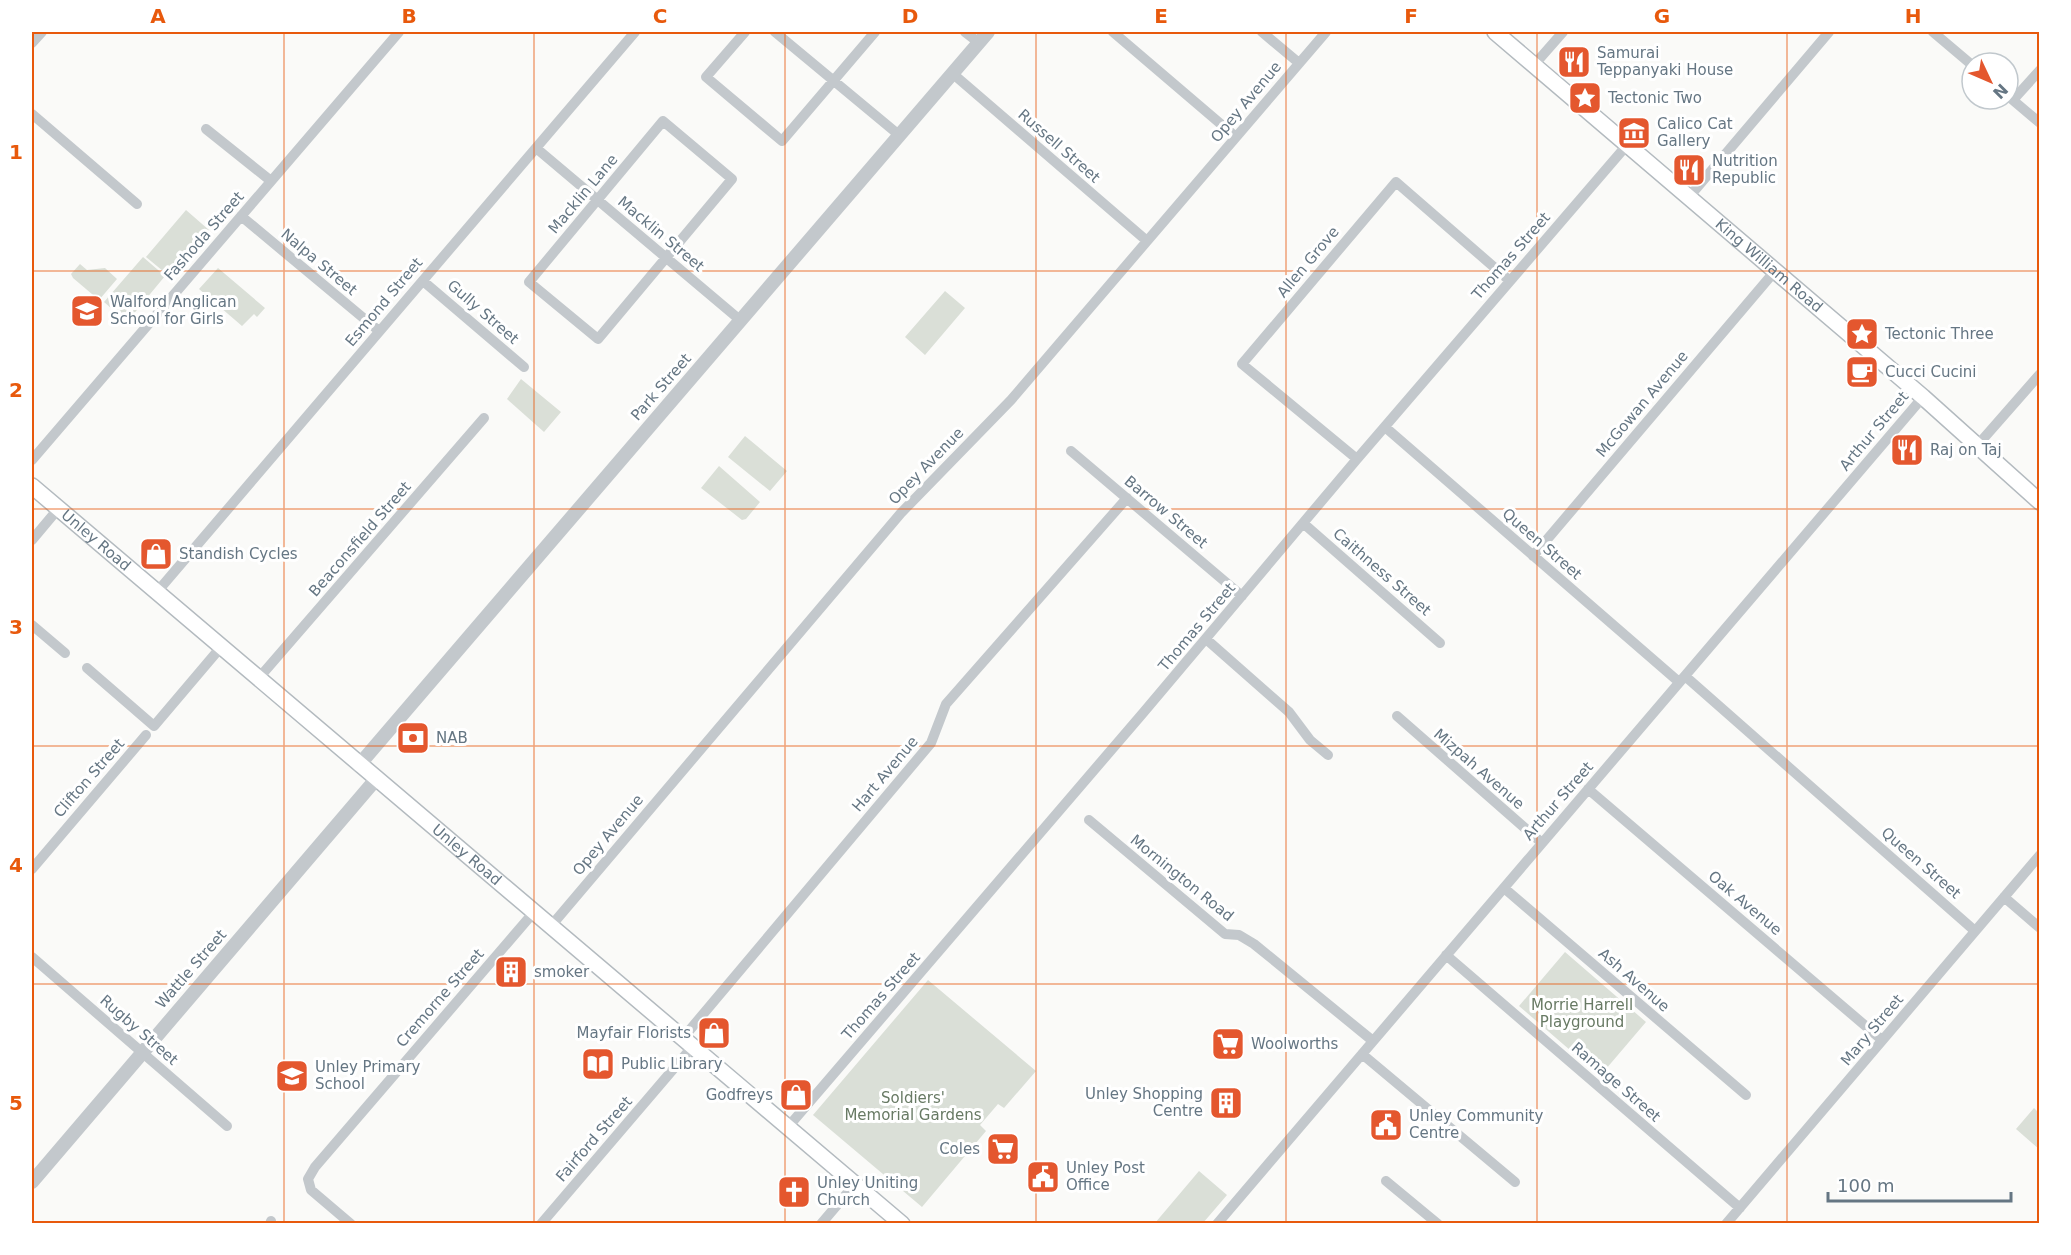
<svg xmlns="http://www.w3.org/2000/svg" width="2071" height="1255" font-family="'DejaVu Sans',sans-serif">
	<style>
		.green { fill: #dadfd7 }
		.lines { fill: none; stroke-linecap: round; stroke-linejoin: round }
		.secondary-casing { stroke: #b3babf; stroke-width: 18 }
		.minor { stroke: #c3c8cc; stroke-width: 10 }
		.tertiary { stroke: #c3c8cc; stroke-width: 14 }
		.secondary { stroke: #fff; stroke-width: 15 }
		.grid { fill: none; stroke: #e8590c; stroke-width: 1.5; stroke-opacity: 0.55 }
		.labels { text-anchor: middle; stroke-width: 6; stroke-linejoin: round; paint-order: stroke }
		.poi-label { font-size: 15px; fill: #657683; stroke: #fff; text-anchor: start }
		.street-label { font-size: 15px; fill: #657683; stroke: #fff }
		.park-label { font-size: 15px; fill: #687a64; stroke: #fff }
		.neatline { fill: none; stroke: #e8590c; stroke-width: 2 }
		.grid-label { font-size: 20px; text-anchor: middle; font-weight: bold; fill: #e8590c }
	</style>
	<rect width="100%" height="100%" fill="#fafaf8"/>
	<path class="green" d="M186,210L209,230L169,276L146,257Z
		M143,257L165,276L127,322L104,302Z
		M80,264L87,270L105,268L117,279L99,300L73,278L71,274Z
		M218,268L265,308L257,317L254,314L242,326L199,289Z
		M945,291L965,308L925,355L905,337Z
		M521,379L561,412L544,432L507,399Z
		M745,436L787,471L770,491L728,457Z
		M719,466L760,502L746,519L742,520L701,488Z
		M1565,952L1646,1022L1600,1076L1519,1006Z
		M928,980L1036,1071L1004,1108L998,1104L980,1125L986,1131L922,1207L813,1115Z
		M2034,1108L2039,1113V1149L2016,1129Z
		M1199,1171L1227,1195L1203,1223H1155Z"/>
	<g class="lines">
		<g class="secondary-casing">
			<g id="secondary">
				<path id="s1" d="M1495,32L1923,397L2040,502"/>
				<path id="s2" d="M32,486L902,1224"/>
			</g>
		</g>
		<path class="minor" d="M745,32L706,77L782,141L875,32
			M775,32L899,135
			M965,32L978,42
			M1113,32L1236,137
			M1262,32L1299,63
			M1933,32L1972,65
			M32,43L42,32
			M1534,65L1563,32
			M952,73L1147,241
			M2008,96L2040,123
			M2013,100L2040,70
			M32,114L137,204
			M663,121L732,179L598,339L529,282Z
			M206,129L271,181
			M536,148L740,320
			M1689,197L1829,32
			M241,216L379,331
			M423,281L524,367
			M1385,427L1679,682
			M1976,447L2040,374
			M1071,451L1242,596
			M1357,459L1242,364L1396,182L1510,281
			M32,460L399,32
			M1303,523L1440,643
			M32,540L58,509
			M1533,556L1775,271
			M157,592L635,32
			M32,625L65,653
			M1206,639L1289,712L1310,740L1328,755
			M87,668L154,726L221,647
			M1685,676L1975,931
			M258,679L484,418
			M1397,716L1542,843
			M1588,789L1882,1040
			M1089,820L1225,934L1239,935L1254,944L1373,1041
			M32,869L146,735
			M1504,888L1746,1095
			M2004,897L2040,928
			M551,926L901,513L1011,400L1326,32
			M1446,955L1740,1208
			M32,957L227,1126
			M683,1038L931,743L946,704L1127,498
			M1362,1054L1515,1182
			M788,1127L1143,713L1357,459L1627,145
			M1386,1181L1438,1224
			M270,1224L271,1221
			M351,1224L311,1190L308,1179L315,1167L534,912
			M541,1224L693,1046
			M821,1224L855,1184
			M1217,1224L1923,397
			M1726,1224L2040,855"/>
		<path class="tertiary" d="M359,765L988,32
			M32,1182L377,778"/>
		<use href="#secondary" class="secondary"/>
	</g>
	<path class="grid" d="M284,32V1224M534,32V1224M785,32V1224M1036,32V1224M1286,32V1224M1537,32V1224M1787,32V1224M32,271H2040M32,509H2040M32,746H2040M32,984H2040"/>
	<defs>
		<g id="restaurant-square" transform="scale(1.725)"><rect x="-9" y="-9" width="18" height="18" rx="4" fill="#e4572e" stroke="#fff"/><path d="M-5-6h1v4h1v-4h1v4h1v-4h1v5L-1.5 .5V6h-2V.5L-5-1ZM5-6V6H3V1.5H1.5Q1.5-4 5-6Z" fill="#fff"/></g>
		<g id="sight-square" transform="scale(1.725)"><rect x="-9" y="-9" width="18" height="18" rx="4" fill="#e4572e" stroke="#fff"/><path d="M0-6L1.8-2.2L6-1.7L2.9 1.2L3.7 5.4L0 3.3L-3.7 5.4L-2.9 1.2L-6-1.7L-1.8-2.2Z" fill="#fff"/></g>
		<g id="museum-square" transform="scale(1.725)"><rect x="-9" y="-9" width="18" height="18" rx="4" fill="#e4572e" stroke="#fff"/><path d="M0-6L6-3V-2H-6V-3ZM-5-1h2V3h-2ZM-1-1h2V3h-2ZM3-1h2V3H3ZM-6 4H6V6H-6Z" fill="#fff"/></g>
		<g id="school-square" transform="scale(1.725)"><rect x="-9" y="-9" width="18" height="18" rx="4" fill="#e4572e" stroke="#fff"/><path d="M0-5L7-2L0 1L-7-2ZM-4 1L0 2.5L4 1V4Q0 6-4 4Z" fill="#fff"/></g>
		<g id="cafe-square" transform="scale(1.725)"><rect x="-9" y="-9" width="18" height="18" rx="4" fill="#e4572e" stroke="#fff"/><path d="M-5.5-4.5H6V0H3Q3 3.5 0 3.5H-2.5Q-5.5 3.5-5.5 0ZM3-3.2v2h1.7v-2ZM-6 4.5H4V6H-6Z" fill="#fff"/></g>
		<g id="shop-square" transform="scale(1.725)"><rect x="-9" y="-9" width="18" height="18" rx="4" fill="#e4572e" stroke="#fff"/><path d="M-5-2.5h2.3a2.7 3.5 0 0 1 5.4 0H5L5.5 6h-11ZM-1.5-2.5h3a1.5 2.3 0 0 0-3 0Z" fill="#fff"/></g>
		<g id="bank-square" transform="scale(1.725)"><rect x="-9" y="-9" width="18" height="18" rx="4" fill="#e4572e" stroke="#fff"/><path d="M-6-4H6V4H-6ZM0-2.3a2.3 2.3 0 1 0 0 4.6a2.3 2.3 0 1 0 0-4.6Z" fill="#fff"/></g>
		<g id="building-square" transform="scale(1.725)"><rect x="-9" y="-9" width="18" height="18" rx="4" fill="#e4572e" stroke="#fff"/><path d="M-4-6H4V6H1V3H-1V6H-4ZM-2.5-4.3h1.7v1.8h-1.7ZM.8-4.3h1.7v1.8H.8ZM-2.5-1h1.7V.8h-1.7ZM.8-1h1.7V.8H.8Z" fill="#fff"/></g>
		<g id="supermarket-square" transform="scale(1.725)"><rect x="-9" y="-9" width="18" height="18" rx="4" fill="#e4572e" stroke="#fff"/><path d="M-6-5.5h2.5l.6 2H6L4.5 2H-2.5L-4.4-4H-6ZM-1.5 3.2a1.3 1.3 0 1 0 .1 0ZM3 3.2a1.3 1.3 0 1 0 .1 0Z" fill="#fff"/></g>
		<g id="library-square" transform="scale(1.725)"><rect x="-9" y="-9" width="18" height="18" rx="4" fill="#e4572e" stroke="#fff"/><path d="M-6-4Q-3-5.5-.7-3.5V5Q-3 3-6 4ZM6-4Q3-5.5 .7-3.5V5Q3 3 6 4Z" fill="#fff"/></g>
		<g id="civic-square" transform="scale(1.725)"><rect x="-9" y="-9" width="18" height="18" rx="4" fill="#e4572e" stroke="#fff"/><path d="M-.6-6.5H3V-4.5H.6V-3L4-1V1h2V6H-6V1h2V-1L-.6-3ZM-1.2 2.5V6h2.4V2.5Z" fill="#fff"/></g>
		<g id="church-square" transform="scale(1.725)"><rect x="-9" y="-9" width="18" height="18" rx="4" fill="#e4572e" stroke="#fff"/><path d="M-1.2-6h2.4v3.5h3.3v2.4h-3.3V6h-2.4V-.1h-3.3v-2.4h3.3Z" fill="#fff"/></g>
	</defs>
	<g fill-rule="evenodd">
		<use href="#restaurant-square" x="1574" y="62"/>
		<use href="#sight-square" x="1585" y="98"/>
		<use href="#museum-square" x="1634" y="133"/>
		<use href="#restaurant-square" x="1689" y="170"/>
		<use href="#school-square" x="87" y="311"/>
		<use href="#sight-square" x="1862" y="334"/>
		<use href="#cafe-square" x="1862" y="372"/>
		<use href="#restaurant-square" x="1907" y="450"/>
		<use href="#shop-square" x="156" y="554"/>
		<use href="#bank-square" x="413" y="738"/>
		<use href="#building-square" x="511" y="972"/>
		<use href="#shop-square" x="714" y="1033"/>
		<use href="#supermarket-square" x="1228" y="1044"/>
		<use href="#library-square" x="598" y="1064"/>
		<use href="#school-square" x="292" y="1076"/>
		<use href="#shop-square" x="796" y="1095"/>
		<use href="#building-square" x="1226" y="1103"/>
		<use href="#civic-square" x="1386" y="1125"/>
		<use href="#supermarket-square" x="1003" y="1149"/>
		<use href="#civic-square" x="1043" y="1177"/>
		<use href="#church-square" x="794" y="1192"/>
	</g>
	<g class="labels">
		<g class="poi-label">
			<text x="1597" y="58">Samurai<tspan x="1597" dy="17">Teppanyaki House</tspan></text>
			<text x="1608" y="103">Tectonic Two</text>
			<text x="1657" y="129">Calico Cat<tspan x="1657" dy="17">Gallery</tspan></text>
			<text x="1712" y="166">Nutrition<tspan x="1712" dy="17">Republic</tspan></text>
			<text x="110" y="307">Walford Anglican<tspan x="110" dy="17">School for Girls</tspan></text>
			<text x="1885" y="339">Tectonic Three</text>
			<text x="1885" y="377">Cucci Cucini</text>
			<text x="1930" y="455">Raj on Taj</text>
			<text x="179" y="559">Standish Cycles</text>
			<text x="436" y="743">NAB</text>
			<text x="534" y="977">smoker</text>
			<text x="691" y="1038" text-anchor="end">Mayfair Florists</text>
			<text x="1251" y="1049">Woolworths</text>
			<text x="621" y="1069">Public Library</text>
			<text x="315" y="1072">Unley Primary<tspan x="315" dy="17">School</tspan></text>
			<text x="1203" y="1099" text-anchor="end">Unley Shopping<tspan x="1203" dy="17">Centre</tspan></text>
			<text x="773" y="1100" text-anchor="end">Godfreys</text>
			<text x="1409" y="1121">Unley Community<tspan x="1409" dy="17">Centre</tspan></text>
			<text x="980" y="1154" text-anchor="end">Coles</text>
			<text x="1066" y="1173">Unley Post<tspan x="1066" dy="17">Office</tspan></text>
			<text x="817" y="1188">Unley Uniting<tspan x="817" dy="17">Church</tspan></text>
		</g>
		<g class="street-label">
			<text transform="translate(1246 102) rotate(-50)" y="5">Opey Avenue</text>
			<text transform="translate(1059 146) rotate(41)" y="5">Russell Street</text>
			<text transform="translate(583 194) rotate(-50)" y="5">Macklin Lane</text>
			<text transform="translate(661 234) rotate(40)" y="5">Macklin Street</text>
			<text transform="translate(204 236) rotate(-49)" y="5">Fashoda Street</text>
			<text transform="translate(1511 256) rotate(-49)" y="5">Thomas Street</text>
			<text transform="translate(319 262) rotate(40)" y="5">Nalpa Street</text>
			<text transform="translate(1308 262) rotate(-50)" y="5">Allen Grove</text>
			<text dy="5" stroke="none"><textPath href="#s1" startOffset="360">King William Road</textPath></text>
			<text transform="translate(384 302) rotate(-50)" y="5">Esmond Street</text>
			<text transform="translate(483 312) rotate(41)" y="5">Gully Street</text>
			<text transform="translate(661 387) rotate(-49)" y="5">Park Street</text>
			<text transform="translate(1642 404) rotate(-50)" y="5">McGowan Avenue</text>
			<text transform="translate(1874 431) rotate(-50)" y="5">Arthur Street</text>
			<text transform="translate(926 466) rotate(-46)" y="5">Opey Avenue</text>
			<text transform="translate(1166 512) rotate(40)" y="5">Barrow Street</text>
			<text transform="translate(360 539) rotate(-49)" y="5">Beaconsfield Street</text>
			<text dy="5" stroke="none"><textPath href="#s2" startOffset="84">Unley Road</textPath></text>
			<text transform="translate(1542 544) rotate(41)" y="5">Queen Street</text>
			<text transform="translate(1382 572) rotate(41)" y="5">Caithness Street</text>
			<text transform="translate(1197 627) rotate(-50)" y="5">Thomas Street</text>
			<text transform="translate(1479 769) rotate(41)" y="5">Mizpah Avenue</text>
			<text transform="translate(885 774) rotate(-50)" y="5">Hart Avenue</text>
			<text transform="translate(89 778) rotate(-49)" y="5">Clifton Street</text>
			<text transform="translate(1558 801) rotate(-49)" y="5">Arthur Street</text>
			<text transform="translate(608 835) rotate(-50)" y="5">Opey Avenue</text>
			<text dy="5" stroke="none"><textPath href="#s2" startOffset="570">Unley Road</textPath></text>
			<text transform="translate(1921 863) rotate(41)" y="5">Queen Street</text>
			<text transform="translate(1182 878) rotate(39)" y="5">Mornington Road</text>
			<text transform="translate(1745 903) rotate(40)" y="5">Oak Avenue</text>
			<text transform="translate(191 969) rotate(-49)" y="5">Wattle Street</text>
			<text transform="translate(1634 980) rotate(41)" y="5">Ash Avenue</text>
			<text transform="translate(881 996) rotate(-49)" y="5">Thomas Street</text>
			<text transform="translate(440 998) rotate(-49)" y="5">Cremorne Street</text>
			<text transform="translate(139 1030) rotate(41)" y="5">Rugby Street</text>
			<text transform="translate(1872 1030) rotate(-50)" y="5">Mary Street</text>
			<text transform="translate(1616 1082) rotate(41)" y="5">Ramage Street</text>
			<text transform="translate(594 1139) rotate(-49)" y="5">Fairford Street</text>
		</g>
		<g class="park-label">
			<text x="1582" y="1010">Morrie Harrell<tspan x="1582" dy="17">Playground</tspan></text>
			<text x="913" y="1103">Soldiers'<tspan x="913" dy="17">Memorial Gardens</tspan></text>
		</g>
	</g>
	<rect width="2071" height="1255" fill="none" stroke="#ffffff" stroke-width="66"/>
	<g transform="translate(1990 81) rotate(134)"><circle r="28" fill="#ffffff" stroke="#c1c8cd" stroke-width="1.5"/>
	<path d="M0-4.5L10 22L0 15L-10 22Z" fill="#e4572e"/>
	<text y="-9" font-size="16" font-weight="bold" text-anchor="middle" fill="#657683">N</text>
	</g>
	<path d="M1828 1192v9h183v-9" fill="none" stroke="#657683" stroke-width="3"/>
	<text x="1837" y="1192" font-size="18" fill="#657683" stroke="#ffffff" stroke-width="4.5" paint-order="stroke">100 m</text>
	<rect x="33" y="33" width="2005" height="1189" class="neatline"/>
	<g class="grid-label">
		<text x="158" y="23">A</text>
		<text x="409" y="23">B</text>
		<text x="660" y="23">C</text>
		<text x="910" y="23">D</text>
		<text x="1161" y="23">E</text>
		<text x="1411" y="23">F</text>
		<text x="1662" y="23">G</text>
		<text x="1913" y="23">H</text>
		<text x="16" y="159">1</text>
		<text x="16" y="397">2</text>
		<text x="16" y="634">3</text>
		<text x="16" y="872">4</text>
		<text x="16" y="1110">5</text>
	</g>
</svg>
